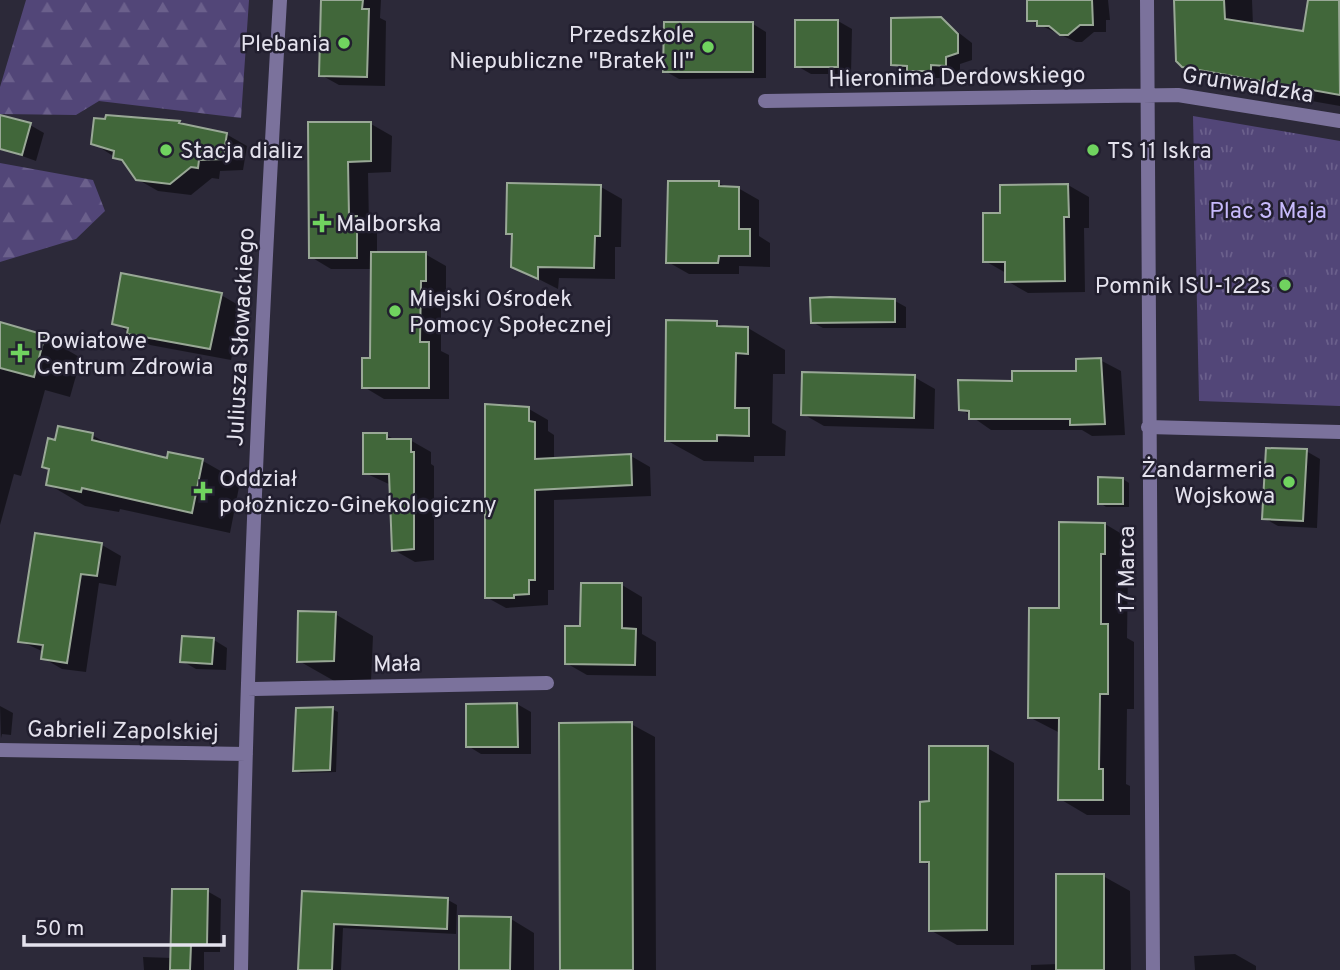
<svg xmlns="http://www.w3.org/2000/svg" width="1340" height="970" font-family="Overpass,sans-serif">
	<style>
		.forest { fill: url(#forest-firs) }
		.park { fill: url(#park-tufts) }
		.shadow { fill: #0007 }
		.building { fill: #41673a; stroke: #99a896; stroke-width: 2 }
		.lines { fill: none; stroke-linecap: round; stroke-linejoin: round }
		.street { stroke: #7b729c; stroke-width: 14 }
		.poi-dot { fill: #70d35f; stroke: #221f2f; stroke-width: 2.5 }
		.labels { text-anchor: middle; stroke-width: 5; stroke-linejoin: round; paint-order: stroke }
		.poi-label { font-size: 23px; fill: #e4e2ed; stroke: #221f2f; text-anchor: start }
		.street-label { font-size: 23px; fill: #e4e2ed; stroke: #221f2f }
		.park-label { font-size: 23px; fill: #c7bafb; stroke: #221f2f }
	</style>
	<defs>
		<pattern id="forest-firs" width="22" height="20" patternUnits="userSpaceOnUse" patternTransform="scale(1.75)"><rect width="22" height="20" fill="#524678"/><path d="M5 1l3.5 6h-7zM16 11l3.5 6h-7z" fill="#6b608c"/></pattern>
		<pattern id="park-tufts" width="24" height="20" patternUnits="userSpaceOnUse" patternTransform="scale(1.75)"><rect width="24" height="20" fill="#524678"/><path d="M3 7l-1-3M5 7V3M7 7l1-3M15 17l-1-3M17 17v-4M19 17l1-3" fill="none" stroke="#6b608c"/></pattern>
	</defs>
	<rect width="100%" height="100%" fill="#2c2939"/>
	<path class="forest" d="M26,0H249L241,118L99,101L76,115L0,114V87Z
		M0,163L93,180L105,211L76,239L0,262Z"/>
	<path class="park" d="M1193,116L1340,141V406L1199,401Z"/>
	<path class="shadow" d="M322,0H381L380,18L386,21L385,86L339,85L321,75Z
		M1049,0H1108L1110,20H1106V32H1094L1082,42H1076L1029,20Z
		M1176,0H1252L1253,25L1305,33L1310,0L1340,1V106L1225,86L1183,66Z
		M941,19L972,43V60L960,64V72H944V78H922L893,64Z
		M838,21L852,29L851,74H811L797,66Z
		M753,24L766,32V78L679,79L665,71Z
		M179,122L226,134L247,146L243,170L220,171L219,179L212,178L191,195L158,191L137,179L127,165L93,143Z
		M310,124H371L392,136L391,172L368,173L369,225L377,229V254H425L446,266V292H441V351L449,355V399H384L364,387L372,360V269H331L311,257Z
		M30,125L44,133L36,161L0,148V132Z
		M719,183L728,188H738L759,200V236L770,243V267L739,266V274H689L668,262Z
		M1068,185L1089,197V228H1084L1085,292L1028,293L1007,281L1006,273L985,261Z
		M601,187L622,199L621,247H615V279L559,278L558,289L513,266L514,237L507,233Z
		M221,295L242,307L231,360L150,345L114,323Z
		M895,301L906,307V328H823L812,322Z
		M717,323L726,328H748L785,350V374H773L772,423L786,431L785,456H754V462L704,461L666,440Z
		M0,324L45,337L81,358L70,397L45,390L21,476L14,474L0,525Z
		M1100,360L1121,371L1125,435L1092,436L1082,430H991L961,409L1013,382L1078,372Z
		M914,377L935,389L934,429L824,426L803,414Z
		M529,409L548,420V431L554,435V459L631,456L650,467L651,496L554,500V590H548V605L506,608L486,597Z
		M92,435L113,447L168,460L170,454L203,461L240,482L230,533L120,509L119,512L85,506L48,484L51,470L44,466L56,442Z
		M386,435L396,440H410L431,452V464L434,466V560L415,562L394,550L391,485L365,473Z
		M1306,451L1320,459L1317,528L1278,526L1264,518Z
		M1123,479L1129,483V507H1106L1100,503Z
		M1105,524L1132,540V569L1128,568L1127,638L1134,642V709H1127L1126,784L1130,786V815H1087L1060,799V733L1029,717L1060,610Z
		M37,535L102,545L121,556L116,586L99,583L86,672L62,669L43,658L44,652L20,641Z
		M622,585L642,597V634L656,642V676L587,675L566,663L582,628Z
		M335,614L373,636L371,681L336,682L299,661Z
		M214,640L227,648L226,670L196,669L182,661Z
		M517,704L531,712V754H481L468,746V705Z
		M0,706L13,713L11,735L2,734L1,738Z
		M332,709L338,712L336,772L301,773L294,770Z
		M631,724L655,737L656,970H562Z
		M987,748L1014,763V945H957L930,930L931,866L922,861L930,803Z
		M1103,876L1130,891L1131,970H1031V965L1058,964Z
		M207,891L221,899L220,952H204V970H144L143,957L172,958Z
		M304,893L448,900L457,905L456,934L343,928L341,970H300Z
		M511,919L534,933V970H461Z
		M1235,954L1256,966V970H1195L1194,956Z"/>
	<path class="building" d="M321,0H363L362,9H369L367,77L319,76Z
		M1027,0H1092L1093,25H1080L1068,35H1060L1049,26H1037V21H1027Z
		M1174,0H1224L1225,19L1303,31L1308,0H1339L1340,95L1182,67L1176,61Z
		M941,17L958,34V53L946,57V66L931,65V71H907V66L891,65V18Z
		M795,20H838V67H795Z
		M664,22H753V72H663Z
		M0,115L31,123L22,155L0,149Z
		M106,115L180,121L179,123L227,133L223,159L199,160L198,168L191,167L170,184L136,180L122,160L113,158L114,151L91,144L94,118L105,119Z
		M308,122H371V161L348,162L349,216H357V258H309Z
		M668,181H719V186L739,187V229H750V256H719L718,263H666Z
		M507,183L601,185L600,236H595L594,268L538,267V279L511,267L512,234H506Z
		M1068,184L1069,217H1064L1065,281L1005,282V262H983V213H1000V185Z
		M371,252H426V281H421L420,342H429V388H362V358H370Z
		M121,273L222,293L210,349L127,334L128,328L112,324Z
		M830,297L895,299V322L811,323L810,298Z
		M666,320L717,321V326L748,327V354L736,353L735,408H749V436L717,435V441H665Z
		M0,322L45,335L34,377L0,368Z
		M1101,358L1105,424L1070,425V419H969V411L959,410L958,380L1012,381V371H1076V359Z
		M802,372L915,375L914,418L801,415Z
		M485,404L529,407V421L535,422V459L631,454L632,485L535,490V580H529V594L514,595V598H485Z
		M58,426L93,433L92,440L167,458L168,452L203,459L192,513L82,488L81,492L46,485L49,469L42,467L48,438L55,440Z
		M363,433H387V439H411V452H414V549L392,551L389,474H363Z
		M1266,448L1307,449L1303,521L1262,519Z
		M1098,477L1123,478V504H1098Z
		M1059,522L1105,523V554H1101V624H1108V694H1100L1099,769H1103V800H1058L1059,718H1028L1029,608H1059Z
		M35,533L102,543L97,576L81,574L67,663L41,659L43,645L18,642Z
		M581,583H622V628L636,629L635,665L565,664V626H580Z
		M298,611L336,612L334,661L297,662Z
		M182,636L214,638L212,664L180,662Z
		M517,703L518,747H466V704Z
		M333,707L330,770L293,771L296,708Z
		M632,722L633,970H560L559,723Z
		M929,746H988L987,930L929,931V862H920V802L929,801Z
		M1056,874H1104V970H1056Z
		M172,889H208L207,945H191L190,970H170Z
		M302,891L448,898L447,929L334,924L332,970H298Z
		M459,916L511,917L510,970H459Z"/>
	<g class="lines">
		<path class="street" d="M1147,0L1153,970
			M765,101L1178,95L1340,121
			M1148,427L1340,432
			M248,689L547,683
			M0,750L246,754
			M241,970C246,646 261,323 280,0"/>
	</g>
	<g class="poi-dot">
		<circle cx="344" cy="43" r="7"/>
		<circle cx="708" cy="47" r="7"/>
		<circle cx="166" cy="150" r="7"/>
		<circle cx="1093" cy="150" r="7"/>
		<path d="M318.5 212.5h7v7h7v7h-7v7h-7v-7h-7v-7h7z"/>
		<circle cx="1285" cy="285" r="7"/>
		<circle cx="395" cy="311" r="7"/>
		<path d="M16.5 342.5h7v7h7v7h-7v7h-7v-7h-7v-7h7z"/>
		<circle cx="1289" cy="482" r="7"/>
		<path d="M199.5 480.5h7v7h7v7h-7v7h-7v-7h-7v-7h7z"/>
	</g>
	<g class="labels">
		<g class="poi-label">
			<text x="694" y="42" text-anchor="end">Przedszkole<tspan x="694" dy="26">Niepubliczne "Bratek II"</tspan></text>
			<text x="330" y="51" text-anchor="end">Plebania</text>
			<text x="180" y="158">Stacja dializ</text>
			<text x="1107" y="158">TS 11 Iskra</text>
			<text x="336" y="231">Malborska</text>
			<text x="1271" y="293" text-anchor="end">Pomnik ISU-122s</text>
			<text x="409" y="306">Miejski Ośrodek<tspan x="409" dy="26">Pomocy Społecznej</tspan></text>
			<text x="36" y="348">Powiatowe<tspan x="36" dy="26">Centrum Zdrowia</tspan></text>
			<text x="1275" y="477" text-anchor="end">Żandarmeria<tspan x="1275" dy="26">Wojskowa</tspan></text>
			<text x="219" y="486">Oddział<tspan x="219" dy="26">położniczo-Ginekologiczny</tspan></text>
		</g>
		<g class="street-label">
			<text transform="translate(957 76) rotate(-1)" y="8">Hieronima Derdowskiego</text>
			<text transform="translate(1248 84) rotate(9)" y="8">Grunwaldzka</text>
			<text transform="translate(240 337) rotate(-87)" y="8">Juliusza Słowackiego</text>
			<text transform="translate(1126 569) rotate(-90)" y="8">17 Marca</text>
			<text transform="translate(397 663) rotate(-1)" y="8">Mała</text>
			<text transform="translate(123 730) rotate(1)" y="8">Gabrieli Zapolskiej</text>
		</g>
		<g class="park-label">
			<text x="1268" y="218">Plac 3 Maja</text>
		</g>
	</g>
	<path d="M24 935v10h200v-10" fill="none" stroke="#e4e2ed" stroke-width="3.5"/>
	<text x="35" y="935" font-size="21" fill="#e4e2ed" stroke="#221f2f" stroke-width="5" paint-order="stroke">50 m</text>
</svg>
